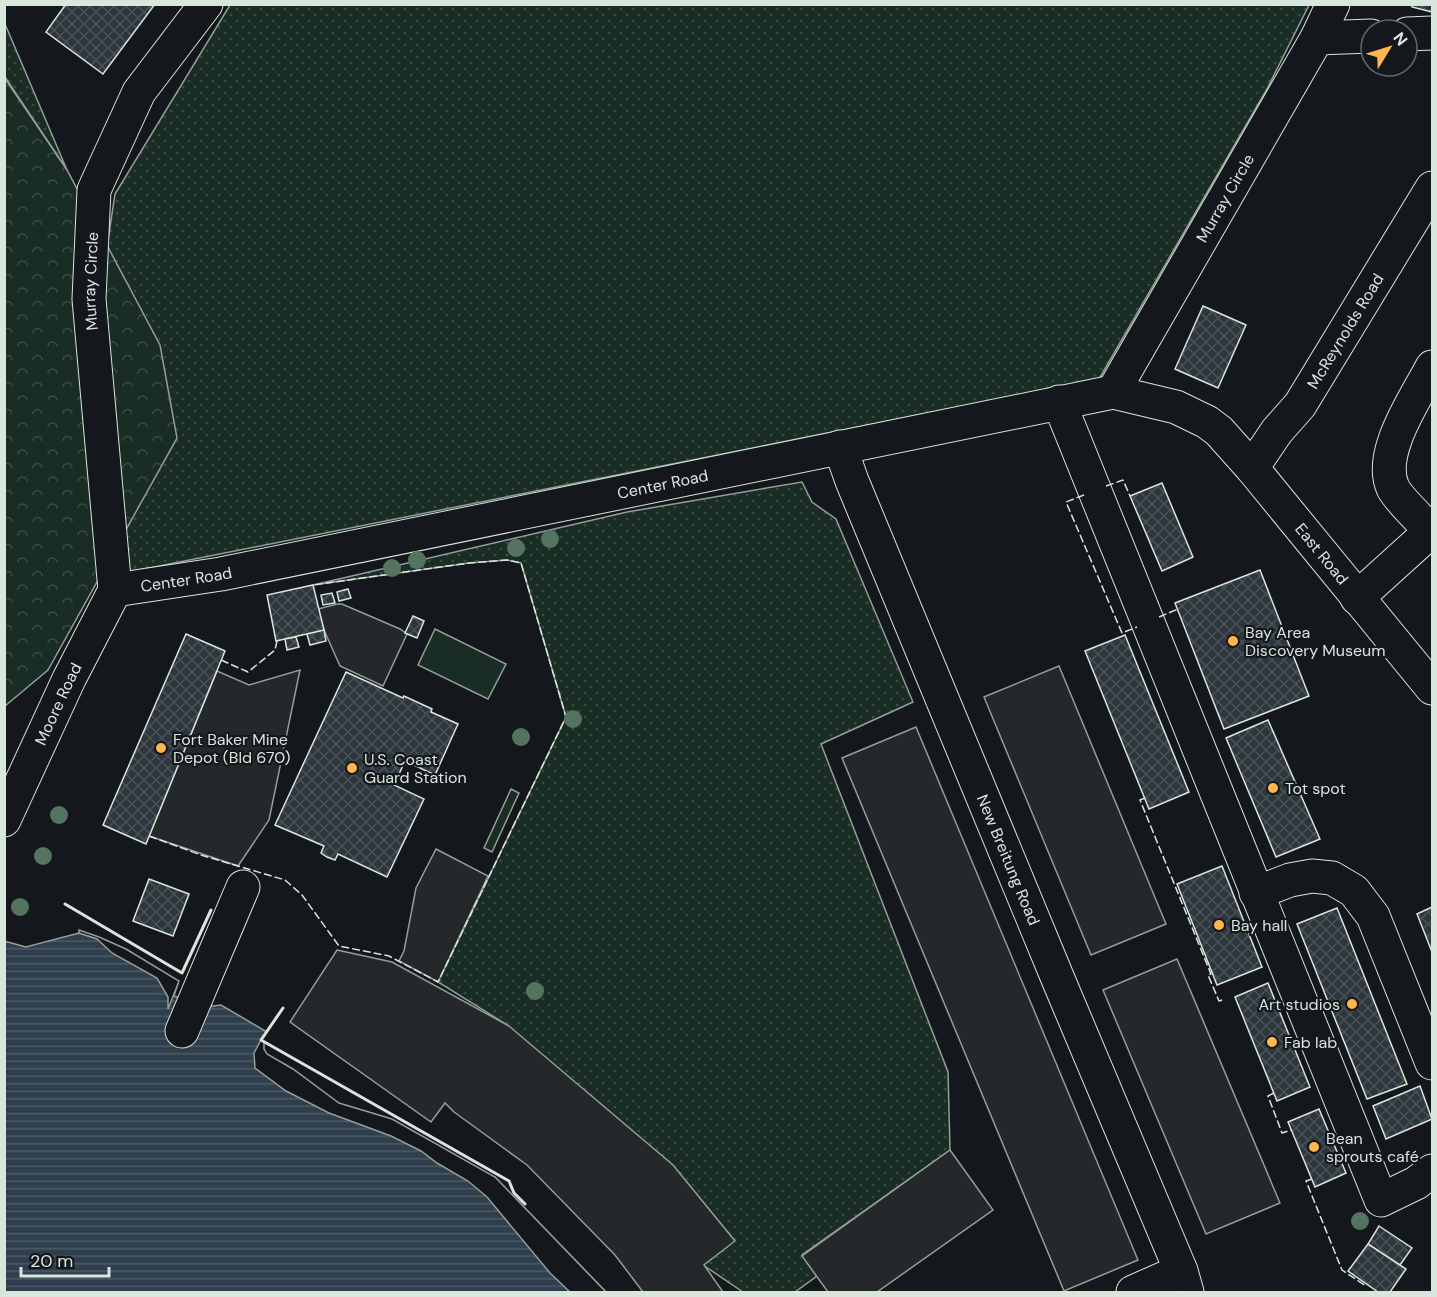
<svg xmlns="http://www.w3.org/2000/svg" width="1437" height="1297" font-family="'DM Sans',sans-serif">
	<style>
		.grass { fill: url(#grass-dots); stroke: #939e99; stroke-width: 1.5 }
		.forest { fill: url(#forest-crowns); stroke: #939e99; stroke-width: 1.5 }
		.pitch { fill: #1a2d24; stroke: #939e99; stroke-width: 1.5 }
		.parking { fill: #24282b; stroke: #939e99; stroke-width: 1.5 }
		.water { fill: url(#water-rules); stroke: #939e99; stroke-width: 1.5 }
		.pier { fill: #14181c; stroke: #939e99; stroke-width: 1.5 }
		.building { fill: url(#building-cross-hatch); stroke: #d8e6dc; stroke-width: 1.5 }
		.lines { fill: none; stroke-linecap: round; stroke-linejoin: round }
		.minor-casing { stroke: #d8e6dc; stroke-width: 35 }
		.minor { stroke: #14181c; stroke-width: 33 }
		.fence { stroke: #d8e6dc; stroke-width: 1.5; stroke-dasharray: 8 3; stroke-linecap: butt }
		.wall { stroke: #d8e6dc; stroke-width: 3 }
		.tree { fill: #55745f }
		.poi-dot { fill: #ffb74d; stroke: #14181c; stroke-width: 2 }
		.labels { text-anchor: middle; stroke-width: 4.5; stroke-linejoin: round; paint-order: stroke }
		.street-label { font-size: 16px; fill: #d8e6dc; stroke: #14181c }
		.poi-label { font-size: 16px; fill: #d8e6dc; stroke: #14181c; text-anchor: start }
	</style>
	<defs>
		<pattern id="grass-dots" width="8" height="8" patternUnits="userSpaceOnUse" patternTransform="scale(1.5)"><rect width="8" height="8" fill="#1a2d24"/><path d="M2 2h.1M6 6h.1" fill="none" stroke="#3b4b43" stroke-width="1.8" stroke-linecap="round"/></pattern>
		<pattern id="forest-crowns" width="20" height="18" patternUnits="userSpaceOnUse" patternTransform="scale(1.5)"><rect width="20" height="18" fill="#1a2d24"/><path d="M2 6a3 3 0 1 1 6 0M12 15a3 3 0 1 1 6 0" fill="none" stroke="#3b4b43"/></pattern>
		<pattern id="water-rules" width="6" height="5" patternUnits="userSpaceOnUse" patternTransform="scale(1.5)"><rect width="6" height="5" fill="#2f3f4d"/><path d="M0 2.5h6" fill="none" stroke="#4c5b66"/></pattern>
		<pattern id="building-cross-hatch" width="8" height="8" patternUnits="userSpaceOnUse" patternTransform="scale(1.5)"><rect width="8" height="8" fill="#2c363c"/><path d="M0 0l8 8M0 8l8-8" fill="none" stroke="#4a5358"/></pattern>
	</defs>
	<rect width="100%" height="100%" fill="#14181c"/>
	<path class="grass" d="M230,5H1309L1267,89L1099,379L114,575L106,254L115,194Z
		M5,24L67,170L5,77Z
		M802,482L812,502L836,519L913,702L821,744L948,1072L950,1150L802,1255L817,1276L795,1292H743L703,1265L509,1026L438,982L566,717L521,563L507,560L469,563L313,585L627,512Z"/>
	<path class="forest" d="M4,77L67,170L160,345L177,438L48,670L5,706Z"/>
	<path class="pitch" d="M435,629L506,664L488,699L418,665Z
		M511,789L519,793L492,852L484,848Z"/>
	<path class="parking" d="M337,604H342L400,629L407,634L383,686L340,666L324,630L318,609Z
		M1059,666L1166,924L1091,955L984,697Z
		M300,670L269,820L238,866L149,836L217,671L249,685Z
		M916,727L1138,1260L1064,1291L842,758Z
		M436,849L488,876L438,982L399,961L404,951L416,888Z
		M337,950L392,962L509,1026L673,1165L735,1241L704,1265L723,1292H643L615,1255L527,1165L454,1112L445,1103L431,1122L290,1022Z
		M1177,959L1280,1203L1206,1234L1103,990Z
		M950,1150L993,1210L877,1292H828L802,1256Z"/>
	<path class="water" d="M79,933L98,939L178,983L174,996L204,1007L221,1005L267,1032L261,1040L265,1056L338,1106L495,1177L606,1292H5L4,941L26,947Z"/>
	<path class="pier" d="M79,930L99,937L126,949L179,981L168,1009V997L157,978L112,953L97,939L79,933Z
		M261,1040L264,1042V1049L267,1054L293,1069L339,1103L392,1119L495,1177L606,1292H570L550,1273L487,1197L468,1181L437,1163L421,1151L391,1136L329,1113L286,1091L255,1068L254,1053Z"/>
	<path class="building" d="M66,4H155L103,74L46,32Z
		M1412,4H1432V12L1412,7Z
		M1203,306L1246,325L1218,388L1175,369Z
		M1162,483L1193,557L1162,571L1130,496Z
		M1260,570L1309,696L1224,729L1175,603Z
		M313,585L324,630L276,641L267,595Z
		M348,589L351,598L339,601L337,592Z
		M332,593L335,603L323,605L321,595Z
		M413,616L424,621L417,638L405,633Z
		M324,630L326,641L310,645L307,634Z
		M186,634L225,651L146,844L103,825Z
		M1125,635L1189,792L1149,809L1085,651Z
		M296,637L299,647L287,650L285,639Z
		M346,672L403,698L404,696L432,709L431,712L458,724L435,775L405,761L394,785L424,799L387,877L338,854L335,860L327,857L321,853L324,846L275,825Z
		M1268,720L1320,839L1276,857L1226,738Z
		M1222,866L1262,967L1217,985L1177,884Z
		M149,879L189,894L173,936L133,921Z
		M1432,907V952L1417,914Z
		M1337,908L1407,1084L1367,1099L1297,924Z
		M1268,983L1310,1087L1277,1101L1235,997Z
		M1420,1086L1432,1119L1386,1139L1373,1106Z
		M1319,1109L1346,1173L1315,1187L1288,1122Z
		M1379,1226L1412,1248L1400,1265L1368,1244Z
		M1368,1244L1406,1269L1390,1292H1378L1348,1271Z"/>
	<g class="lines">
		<g class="minor-casing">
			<g id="minor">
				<path d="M1407,34L1432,33"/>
				<path d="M1317,38L1371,36"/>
				<path id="s1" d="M1113,392L1317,38L1333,4"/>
				<path d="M1059,402L1381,1200L1416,1183L1432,1171"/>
				<path id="s2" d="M840,447L852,481L1058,979L1181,1271L1187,1292"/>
				<path id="s3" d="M1252,468L1277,431L1300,405L1432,188"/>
				<path id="s4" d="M115,590L221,574L1113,392L1176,407L1207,422L1219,431L1252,468L1432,688"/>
				<path id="s5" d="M115,590L89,299L94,190L139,92L206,4"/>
				<path d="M1357,598L1431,531C1421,520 1399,500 1393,488C1377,453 1416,398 1432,367"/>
				<path id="s6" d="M4,820L69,679L115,590"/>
				<path d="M1256,893L1290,880L1312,876L1332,878L1354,891L1373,916L1432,1063"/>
				<path d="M182,1031L243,887"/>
				<path d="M1133,1292L1181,1271"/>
			</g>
		</g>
		<use href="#minor" class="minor"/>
		<path class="fence" d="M1106,486L1123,480L1130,496
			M1084,495L1066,502L1122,633L1137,627
			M1159,617L1178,609
			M221,660L248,672L275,650L277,641
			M1145,798L1140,800L1211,974L1208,975L1219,1001L1225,999
			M149,836L201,855L285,880L302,895L339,946L389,956L438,982L566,717L521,563L507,560L469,563L313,585
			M1274,1093L1268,1096L1282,1133L1291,1130
			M1312,1179L1306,1181L1342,1270L1366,1286"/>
		<path class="wall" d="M65,904L182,973L211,910
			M283,1008L261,1040L509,1181L514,1193L525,1204"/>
	</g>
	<g class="tree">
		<circle cx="550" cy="539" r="9"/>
		<circle cx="516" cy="548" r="9"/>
		<circle cx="417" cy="560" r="9"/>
		<circle cx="392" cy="568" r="9"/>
		<circle cx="573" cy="719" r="9"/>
		<circle cx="521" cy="737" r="9"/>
		<circle cx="59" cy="815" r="9"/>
		<circle cx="43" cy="856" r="9"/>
		<circle cx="20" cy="907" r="9"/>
		<circle cx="535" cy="991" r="9"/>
		<circle cx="1360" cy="1221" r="9"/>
	</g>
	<g class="poi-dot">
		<circle cx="1233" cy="641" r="6"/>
		<circle cx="161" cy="748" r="6"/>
		<circle cx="352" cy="768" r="6"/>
		<circle cx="1273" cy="788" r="6"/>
		<circle cx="1219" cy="925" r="6"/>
		<circle cx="1352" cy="1004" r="6"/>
		<circle cx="1272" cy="1042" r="6"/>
		<circle cx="1314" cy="1147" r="6"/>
	</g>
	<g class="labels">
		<g class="street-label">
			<text dy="6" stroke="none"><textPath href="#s1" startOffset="224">Murray Circle</textPath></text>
			<text dy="6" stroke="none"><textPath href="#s5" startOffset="310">Murray Circle</textPath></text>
			<text dy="6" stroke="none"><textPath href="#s3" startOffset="166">McReynolds Road</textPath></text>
			<text dy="6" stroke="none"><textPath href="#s4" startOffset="558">Center Road</textPath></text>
			<text dy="6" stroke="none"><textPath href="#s4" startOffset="1292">East Road</textPath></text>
			<text dy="6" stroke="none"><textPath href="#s4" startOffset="72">Center Road</textPath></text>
			<text dy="6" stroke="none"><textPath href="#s6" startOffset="128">Moore Road</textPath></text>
			<text dy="6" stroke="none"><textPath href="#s2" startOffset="446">New Breitung Road</textPath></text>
		</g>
		<g class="poi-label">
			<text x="1245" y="638">Bay Area<tspan x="1245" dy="18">Discovery Museum</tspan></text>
			<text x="173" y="745">Fort Baker Mine<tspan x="173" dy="18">Depot (Bld 670)</tspan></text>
			<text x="364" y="765">U.S. Coast<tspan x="364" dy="18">Guard Station</tspan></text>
			<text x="1285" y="794">Tot spot</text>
			<text x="1231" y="931">Bay hall</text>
			<text x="1340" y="1010" text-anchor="end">Art studios</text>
			<text x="1284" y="1048">Fab lab</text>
			<text x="1326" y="1144">Bean<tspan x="1326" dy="18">sprouts café</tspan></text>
		</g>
	</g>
	<rect width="1437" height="1297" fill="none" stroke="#d8e6dc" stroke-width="12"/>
	<g transform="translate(1389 48) rotate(52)"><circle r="28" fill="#14181c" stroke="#626a69" stroke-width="1.5"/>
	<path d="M0-4.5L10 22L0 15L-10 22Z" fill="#ffb74d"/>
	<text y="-9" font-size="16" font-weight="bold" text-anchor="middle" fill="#d8e6dc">N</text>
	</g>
	<path d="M21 1267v9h88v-9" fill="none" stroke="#d8e6dc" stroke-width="3"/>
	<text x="30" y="1267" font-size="18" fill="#d8e6dc" stroke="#14181c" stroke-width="4.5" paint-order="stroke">20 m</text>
</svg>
